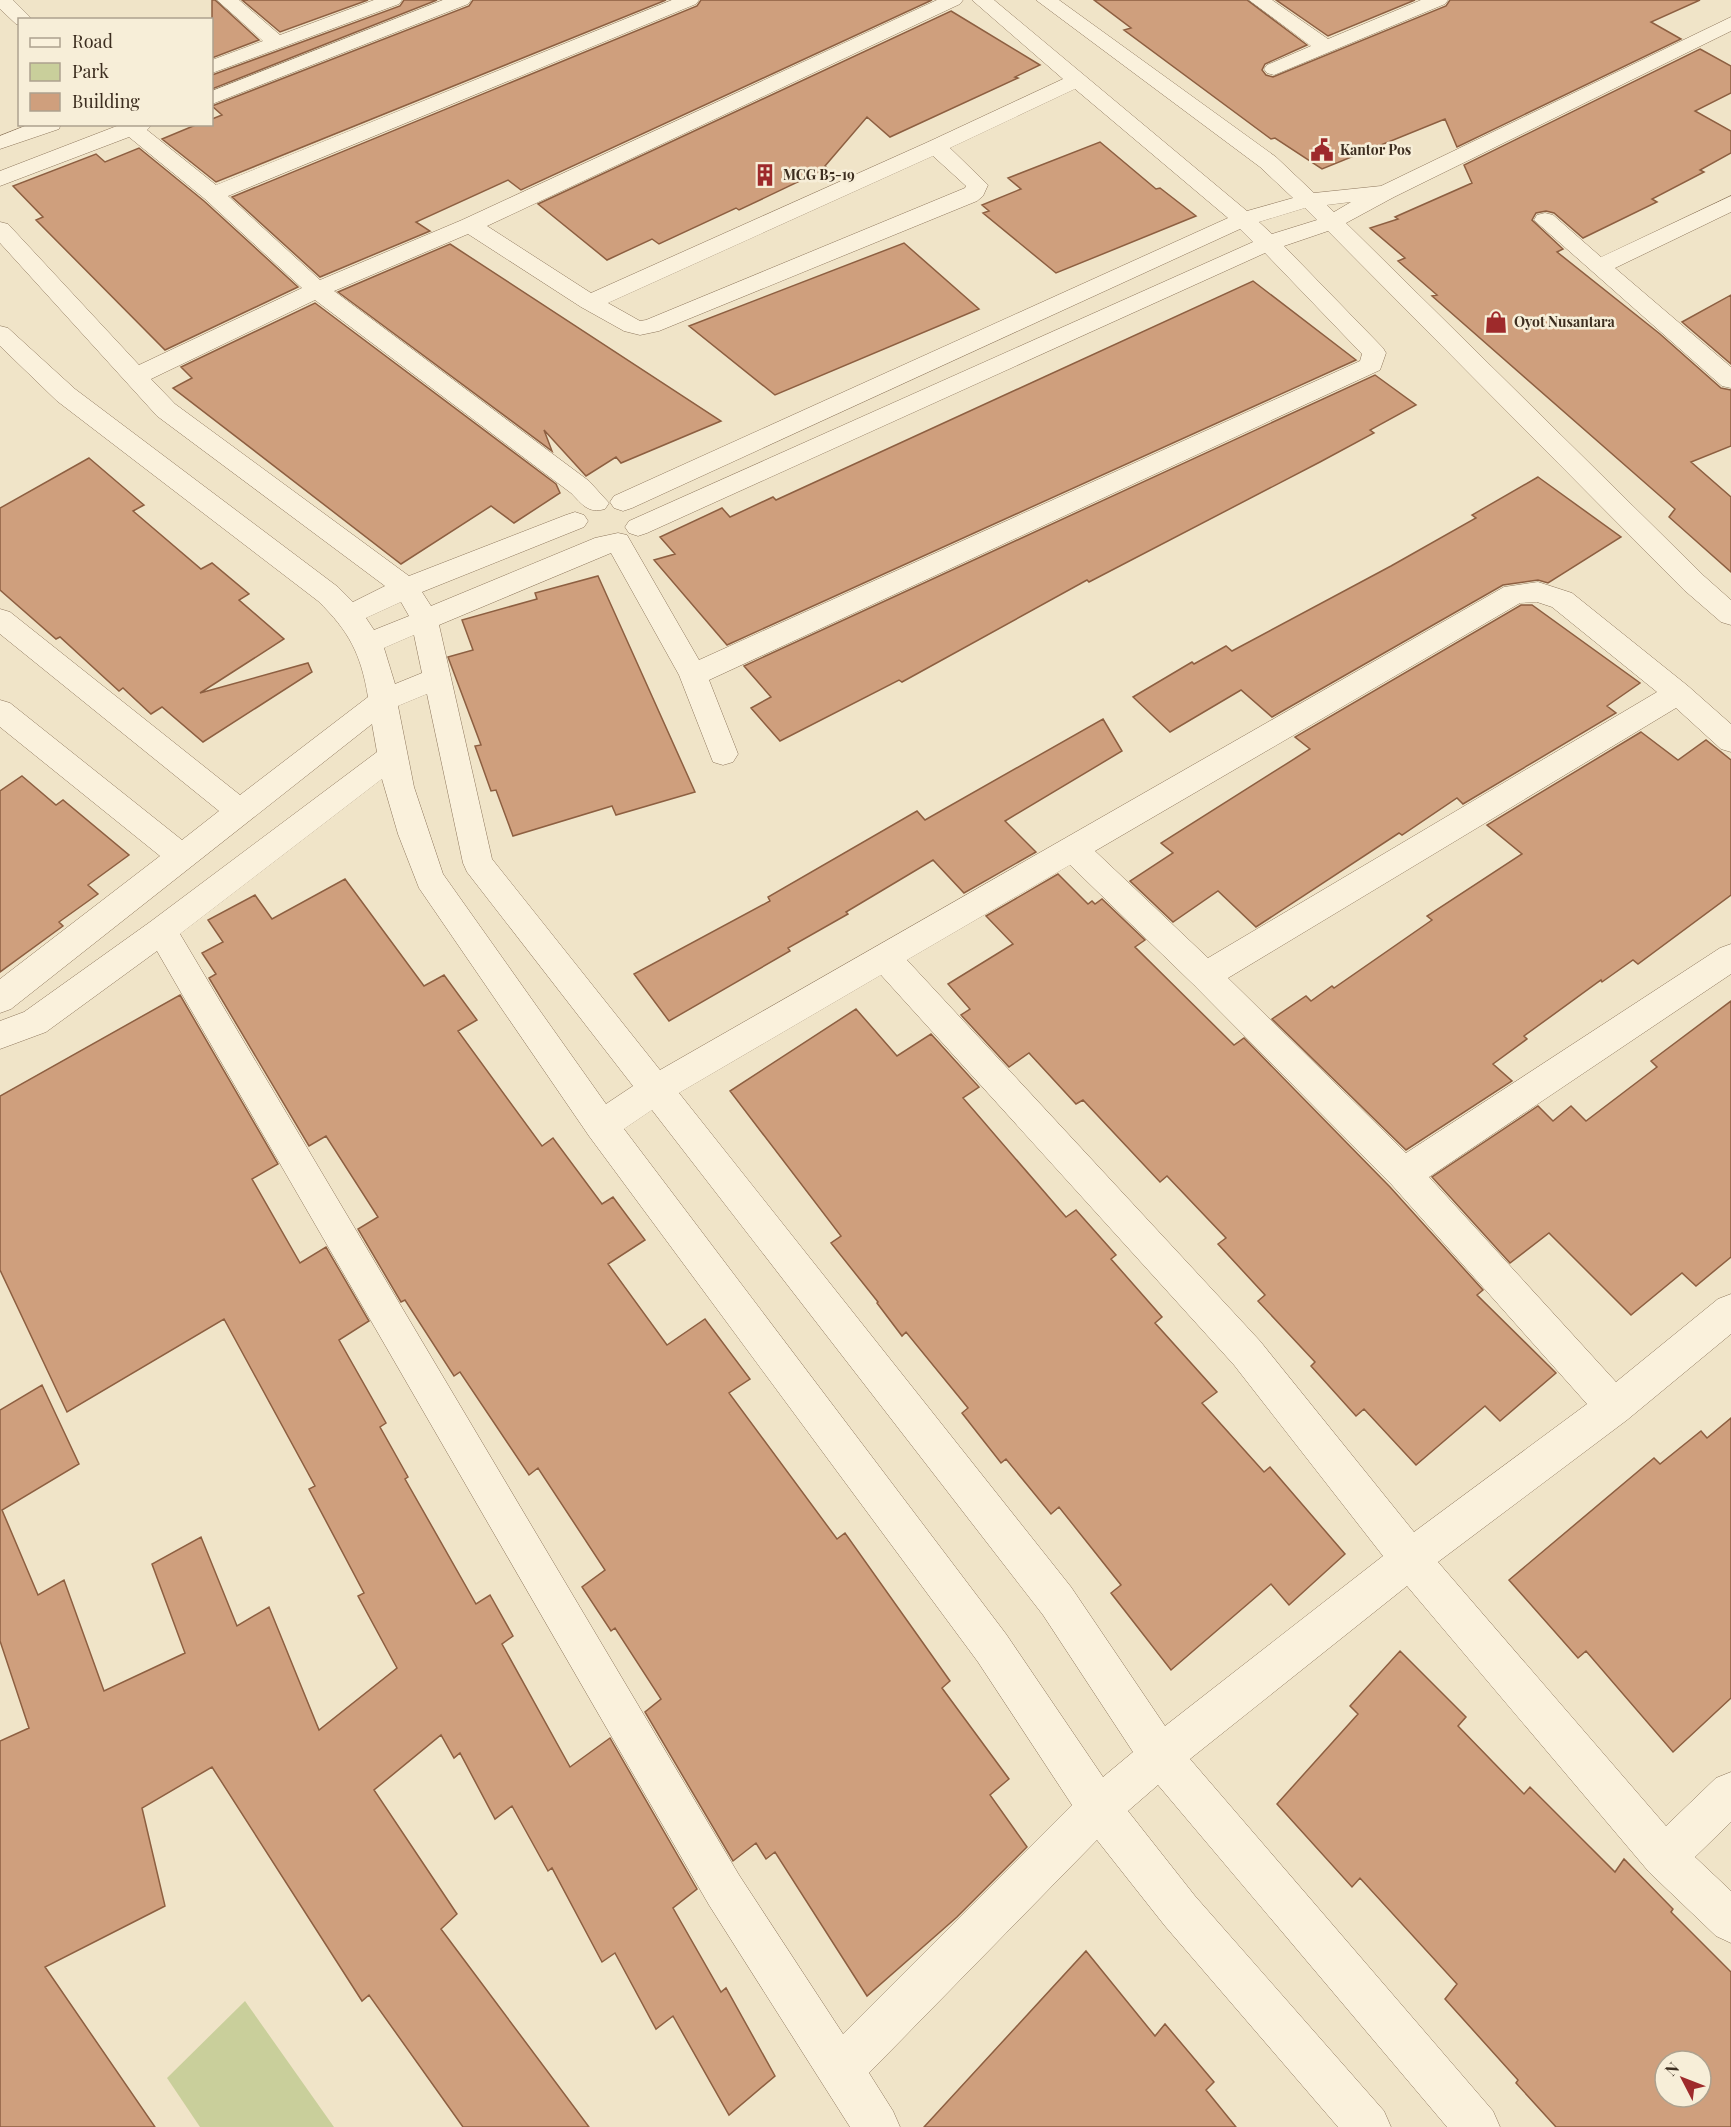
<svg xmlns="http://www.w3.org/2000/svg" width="1731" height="2127" font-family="'Playfair Display',serif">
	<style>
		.green { fill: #c9cf9b }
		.building { fill: #cf9f7d; stroke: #8d5f41; stroke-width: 1.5; fill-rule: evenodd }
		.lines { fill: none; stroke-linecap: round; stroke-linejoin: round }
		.street-casing { stroke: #8d765c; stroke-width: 1 }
		.street { fill: #faf1dc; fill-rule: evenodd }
		.labels { text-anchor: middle; stroke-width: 5; stroke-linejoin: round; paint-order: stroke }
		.far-poi-label { font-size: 14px; font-weight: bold; fill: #3d2e20; stroke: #f7eed8; text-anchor: start }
	</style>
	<rect width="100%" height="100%" fill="#f0e4c8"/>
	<path class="green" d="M245,2001L334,2127H200L167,2078Z"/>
	<path class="building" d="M212,0H215L259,40L212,58Z
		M242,0H368L280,32Z
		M404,0H437L212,89V75L400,6Z
		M473,0H666L216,182L162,139L198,124H212V119L222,115L212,106L469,6Z
		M701,0H932L521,190L508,180L416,222L430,231L320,277L232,197L697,6Z
		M1094,0H1247L1307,45L1265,64L1262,70L1266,75L1273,77L1446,6L1450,0H1700L1651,22L1681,39L1457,147L1445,119L1322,169L1275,138L1271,139L1124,30L1131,28Z
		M1276,0H1415L1328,36Z
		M951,11L1040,65L1015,77L1018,78L890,137L867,117L825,166L827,168L739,210L736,208L659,244L652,239L607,260L538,204Z
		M1700,49L1731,66V93L1695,111L1731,131V153L1700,170L1704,172L1652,199L1657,202L1583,238L1554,213L1546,211L1536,213L1532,220L1563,249L1557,252L1660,334L1721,388L1731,390V446L1691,462L1731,497V572L1669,517L1675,509L1432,296L1437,295L1398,261L1405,258L1370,228L1398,219L1395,217L1472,183L1464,165Z
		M1100,142L1156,189L1160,188L1196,216L1056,273L983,213L989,211L982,205L1021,189L1008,178Z
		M139,148L204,201L298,287L165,350L36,220L43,217L13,186L96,154L105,162Z
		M904,243L979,309L775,395L689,326Z
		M450,244L721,421L621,463L616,457L586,476L544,430L552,451L338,292Z
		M1253,281L1356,360L727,645L654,560L675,554L660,537L722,508L730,517L773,497L776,500Z
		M1731,295V364L1682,322Z
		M315,303L556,484L560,493L514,523L491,506L401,564L173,388L192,378L181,367Z
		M1375,375L1416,405L1370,430L1374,433L1320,462L1089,582L1087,580L902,682L899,680L780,741L751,708L771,697L744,666Z
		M89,458L144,505L133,511L201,569L212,563L249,594L239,600L284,639L200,693L308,663L312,672L203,742L162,707L151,714L123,688L119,691L60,637L56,639L0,590V508Z
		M1538,477L1621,537L1548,583L1538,580L1503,585L1272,717L1241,690L1170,732L1133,697L1192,662L1194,664L1226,646L1232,651L1391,566L1476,518L1472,515Z
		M598,576L695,792L616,815L612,806L513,836L496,790L491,791L475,746L481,745L448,657L473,650L462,620L537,599L535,593Z
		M1521,605H1532L1640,683L1607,706L1616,713L1463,804L1457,798L1402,835L1399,833L1256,927L1218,891L1173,922L1130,881L1173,853L1161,843L1310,749L1295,737Z
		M1103,719L1122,751L1005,821L1036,852L964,893L933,860L846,912L848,914L788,948L790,951L669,1021L634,974L770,901L768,897L917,811L925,820Z
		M1641,732L1678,760L1706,740L1731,760V895L1638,964L1633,960L1602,982L1601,980L1524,1036L1527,1039L1493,1064L1512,1081L1406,1150L1272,1019L1306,996L1311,1001L1332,986L1334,988L1432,920L1427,916L1522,854L1487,825Z
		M22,776L56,805L63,800L129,855L88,885L98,894L59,922L63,926L0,972V791Z
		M1058,874L1088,904L1092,901L1095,904L1102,899L1145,940L1135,947L1234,1045L1244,1038L1390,1187L1483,1290L1477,1295L1556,1373L1500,1421L1485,1406L1416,1465L1364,1409L1356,1416L1311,1366L1315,1362L1258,1301L1265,1295L1218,1244L1226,1238L1167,1176L1160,1182L1083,1100L1076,1104L1029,1053L1009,1067L961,1015L970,1009L948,984L1013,944L986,916Z
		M345,879L424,986L444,975L477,1020L458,1031L542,1146L553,1138L602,1204L613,1197L645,1240L608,1264L667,1345L705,1319L750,1379L729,1393L837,1539L845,1533L950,1681L942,1688L1009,1779L990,1795L1027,1847L957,1917L867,1996L775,1852L766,1859L756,1843L733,1861L645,1712L661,1699L615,1628L611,1631L582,1587L605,1570L538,1468L529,1475L460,1372L454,1376L405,1300L401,1302L358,1229L378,1217L326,1136L309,1146L209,978L216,974L202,953L223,942L208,920L255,895L272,919Z
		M180,995L278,1164L252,1179L300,1263L326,1247L369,1321L339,1340L386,1423L380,1427L408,1477L405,1479L476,1604L490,1595L513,1636L502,1644L570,1767L610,1738L697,1889L673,1908L721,1992L726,1988L775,2076L729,2115L673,2016L656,2029L615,1953L602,1962L552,1868L548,1871L512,1806L495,1819L460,1753L454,1758L441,1735L374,1790L457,1914L441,1929L589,2127H463L369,1995L362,2001L212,1767L142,1808L165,1906L45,1967L155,2127H0V1741L29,1728L0,1641V1410L42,1385L79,1464L2,1510L38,1595L64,1580L104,1691L185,1653L152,1564L201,1537L237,1626L269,1607L319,1730L397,1668L358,1596L364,1593L309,1489L315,1486L224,1319L67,1412L0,1270V1096Z
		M1731,1001V1257L1696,1286L1682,1273L1631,1315L1549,1233L1510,1263L1432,1177L1538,1106L1553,1121L1571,1106L1586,1121L1657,1067L1651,1061Z
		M856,1009L897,1056L931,1034L979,1087L963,1098L1066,1217L1076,1210L1116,1255L1111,1259L1162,1317L1155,1323L1217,1392L1202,1403L1264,1472L1270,1467L1345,1554L1289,1605L1271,1584L1171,1670L1111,1593L1121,1585L1059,1507L1051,1514L1006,1459L1001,1463L962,1413L968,1408L906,1332L902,1336L877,1303L878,1302L831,1243L841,1236L730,1091Z
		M1731,1418V1698L1673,1752L1586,1651L1578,1658L1509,1580L1654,1458L1660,1464L1701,1431L1707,1438Z
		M1400,1651L1466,1717L1458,1726L1524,1794L1530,1787L1615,1872L1624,1859L1673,1909L1671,1912L1731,1972V2127H1556L1516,2083L1518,2080L1445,1999L1457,1984L1360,1878L1352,1887L1277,1804L1358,1714L1350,1706ZM1665,2061H1701V2097H1665Z
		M1086,1951L1155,2036L1165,2024L1214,2082L1206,2090L1236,2127H924Z"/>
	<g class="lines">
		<g class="street-casing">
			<path id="street" d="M0,0H13L33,20H20V25L16,24L0,9Z
				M217,0H239L280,35L374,0H402L399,4L212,73V60L263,41Z
				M443,0H471L468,4L212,104V91Z
				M672,0H699L696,4L228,196L320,280L462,220L937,0H963L960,4L487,226L591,293L928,142L1063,79L972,0H994L1247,211L1293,198L1260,167L1036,0H1059L1276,157L1314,193L1381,186L1731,17V31L1394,197L1346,223L1704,576L1731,600V625L1721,622L1684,590L1328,231L1284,246L1383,348L1386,353L1380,370L709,680L738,754L733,762L723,765L713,762L679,675L611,553L439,625L492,859L660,1070L1504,587L1538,582L1572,593L1688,686L1731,724V752L1721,749L1676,708L1228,978L1406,1153L1720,948L1731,944V974L1429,1177L1616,1382L1718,1299L1731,1294V1334L1627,1420L1438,1562L1666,1826L1716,1778L1731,1772V1822L1695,1857L1731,1891V1943L1716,1936L1649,1872L1407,1586L1190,1759L1493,2111L1500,2127H1447L1158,1785L1128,1811L1195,1896L1384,2111L1391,2127H1338L1165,1926L1097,1840L869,2073L893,2111L900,2127H850L709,1905L157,951L46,1032L0,1049V1021L24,1012L150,922L377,752L372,724L11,1009L0,1013V979L160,856L0,727V700L10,703L182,840L219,811L0,634V609L10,612L240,795L368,697C361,654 349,631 318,601L57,401L0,346V326L8,328L75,389L338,587L353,602L385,586L157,416L0,243V222L8,224L139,365L302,288L205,199L129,137L0,186V171L122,124H153L147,130L216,185ZM1075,89L1228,218L614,496L610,502L614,508L623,511L632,508L1240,229L1253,242L629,521L625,527L629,533L638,536L647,533L1265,253L1362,354L1360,361L699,660L627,535L618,533L595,538L431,606L422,592L584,527L588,521L584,515L575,512L566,515L409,576L175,404L151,379L315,300L571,493C582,504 588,514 605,509L609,503L589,481L334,291L468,234L581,307L624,331L640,335L659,331L977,201L983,196L988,185L950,148ZM933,156L966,186L965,188L646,320L640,321L608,303ZM1351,202L1334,212L1327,205ZM1305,208L1317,220L1272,234L1259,222ZM401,602L409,616L374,630L366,618ZM1537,602L1552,607L1657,692L1208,958L1095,851L1520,603ZM414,635L422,673L395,684L384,648ZM427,694L463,863L467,872L633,1086L606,1104L443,874L414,787L398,706ZM382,779L398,834L419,888L589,1136L978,1662L1072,1805L843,2034L739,1875L180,934ZM1070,865L1194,985L1392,1185L1587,1404L1414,1532L1260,1341L907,960ZM881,975L1234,1365L1383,1556L1165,1726L1071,1587L679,1093ZM652,1110L1043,1615L1133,1752L1103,1777L1006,1634L624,1129Z
				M1249,0H1272L1328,39L1421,0H1448L1445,4L1274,75L1267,73L1264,69L1267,65L1311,46Z
				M30,124H61L59,129L0,149V136Z
				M1731,196V212L1615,268L1731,367V388L1722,386L1534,220L1537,215L1545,213L1553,215L1601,257Z"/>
		</g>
		<use href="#street" class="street"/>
	</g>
	<defs>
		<g id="civic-bare" transform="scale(1.8)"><path d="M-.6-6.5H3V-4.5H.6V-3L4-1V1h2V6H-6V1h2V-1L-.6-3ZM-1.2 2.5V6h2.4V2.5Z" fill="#9e2a2b" stroke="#f7eed8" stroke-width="2.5" paint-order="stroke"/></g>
		<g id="building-bare" transform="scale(1.8)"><path d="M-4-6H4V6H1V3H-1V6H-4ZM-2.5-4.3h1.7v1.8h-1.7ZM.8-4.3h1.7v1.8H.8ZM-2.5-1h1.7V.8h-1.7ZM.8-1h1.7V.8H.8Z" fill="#9e2a2b" stroke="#f7eed8" stroke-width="2.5" paint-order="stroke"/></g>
		<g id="shop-bare" transform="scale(1.8)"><path d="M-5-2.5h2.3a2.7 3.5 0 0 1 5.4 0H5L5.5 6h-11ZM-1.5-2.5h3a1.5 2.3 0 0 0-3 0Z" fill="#9e2a2b" stroke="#f7eed8" stroke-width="2.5" paint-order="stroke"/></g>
	</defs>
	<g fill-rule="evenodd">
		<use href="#civic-bare" x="1322" y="150"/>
		<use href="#building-bare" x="765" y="175"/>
		<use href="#shop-bare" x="1496" y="322"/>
	</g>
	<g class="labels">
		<g class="far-poi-label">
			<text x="1340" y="155">Kantor Pos</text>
			<text x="783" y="180">MCG B5-19</text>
			<text x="1514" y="327">Oyot Nusantara</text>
		</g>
	</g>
	<rect x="18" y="18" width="195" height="108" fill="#f7eed8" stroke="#ada18e" stroke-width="1.5"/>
	<rect x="30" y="38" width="30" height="9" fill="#faf1dc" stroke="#ada18e" stroke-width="1.5"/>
	<text x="72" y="48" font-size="18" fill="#3d2e20">Road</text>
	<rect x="30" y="63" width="30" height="18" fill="#c9cf9b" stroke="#ada18e" stroke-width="1.5"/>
	<text x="72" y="78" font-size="18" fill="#3d2e20">Park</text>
	<rect x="30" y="93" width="30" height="18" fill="#cf9f7d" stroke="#ada18e" stroke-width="1.5"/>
	<text x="72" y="108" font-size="18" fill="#3d2e20">Building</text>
	<g transform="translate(1683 2079) rotate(312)"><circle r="28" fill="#f7eed8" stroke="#ada18e" stroke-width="1.5"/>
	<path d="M0-4.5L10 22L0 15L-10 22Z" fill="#9e2a2b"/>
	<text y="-9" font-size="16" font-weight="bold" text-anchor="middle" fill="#3d2e20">N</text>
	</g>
</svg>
